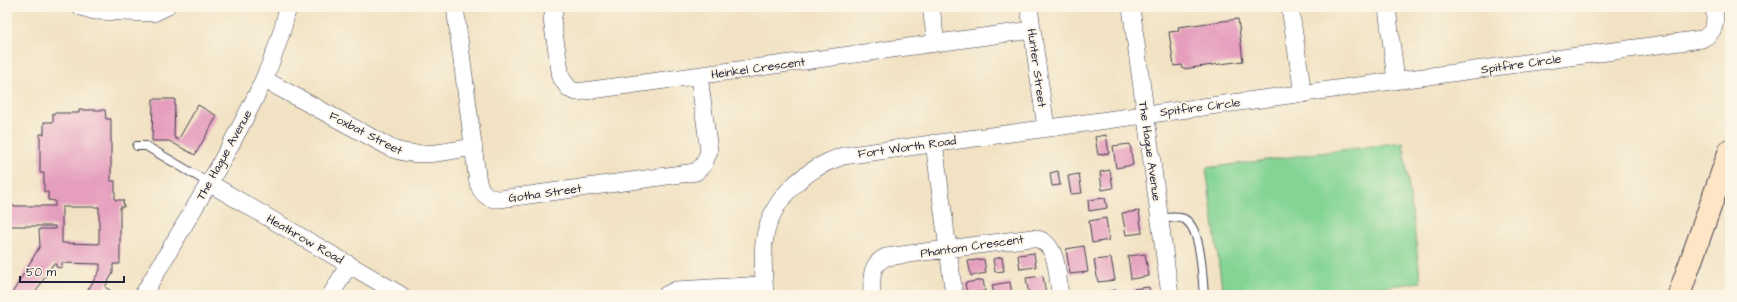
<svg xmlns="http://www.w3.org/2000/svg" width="1737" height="302" font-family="'Architects Daughter',sans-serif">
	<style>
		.green { fill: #84d494; stroke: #537b68 }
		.building { fill: #e59ebe; fill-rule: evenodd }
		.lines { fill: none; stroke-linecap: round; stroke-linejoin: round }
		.lane-casing { stroke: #413f4f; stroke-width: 10 }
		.street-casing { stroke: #413f4f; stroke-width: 18 }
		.secondary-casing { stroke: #413f4f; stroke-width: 24 }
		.lane { stroke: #fff; stroke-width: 8 }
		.street { stroke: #fff; stroke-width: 17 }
		.secondary { stroke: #fee5c5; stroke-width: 22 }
		.labels { text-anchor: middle; stroke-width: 3.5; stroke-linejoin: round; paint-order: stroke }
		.street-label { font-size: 12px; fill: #22223b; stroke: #fcf5e5 }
	</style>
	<rect width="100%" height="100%" fill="#fcf5e5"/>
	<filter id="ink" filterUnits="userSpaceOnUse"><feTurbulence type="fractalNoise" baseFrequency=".025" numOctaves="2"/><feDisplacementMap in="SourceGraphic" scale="8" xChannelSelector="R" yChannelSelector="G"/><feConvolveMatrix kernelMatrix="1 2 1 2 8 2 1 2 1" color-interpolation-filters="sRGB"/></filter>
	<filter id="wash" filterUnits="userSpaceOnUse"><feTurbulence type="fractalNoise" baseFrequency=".012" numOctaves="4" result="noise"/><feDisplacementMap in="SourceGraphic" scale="16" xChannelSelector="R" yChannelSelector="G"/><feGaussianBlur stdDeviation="0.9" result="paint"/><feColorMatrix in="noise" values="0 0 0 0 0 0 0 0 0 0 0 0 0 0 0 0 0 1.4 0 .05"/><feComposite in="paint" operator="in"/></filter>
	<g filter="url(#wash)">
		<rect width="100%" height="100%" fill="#f1e2c3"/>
		<path class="green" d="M1403,142L1421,282L1319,295H1223L1206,168Z"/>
		<g id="blocks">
			<path class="building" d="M1238,19L1243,61L1183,69L1182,65L1174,66L1169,32L1179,31L1178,27Z
				M153,99H175L174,137L178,140L198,105L217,116L195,155L169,141H152Z
				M79,110H105L106,119H111V181H115V200H123L124,207H120V264H113V273L105,287L111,291L108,295H85L100,270V264L62,263V268L56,267V264H53L34,295H11L40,246L39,229H55V226H7V206H55V201L48,200V192H44V173H40V134H44V122H53V113H79ZM62,207H99V244L62,243Z
				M1106,135L1109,153L1098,155L1095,137Z
				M1130,144L1133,165L1116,168L1113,146Z
				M1110,170L1113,188L1102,190L1100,172Z
				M1058,171L1060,185L1052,186L1050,173Z
				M1079,174L1082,193L1071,194L1068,176Z
				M1105,198L1107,208L1089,211L1088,200Z
				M1139,211L1142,233L1126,235L1122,213Z
				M1106,218L1109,240L1092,243L1089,221Z
				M1084,246L1088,272L1070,274L1066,249Z
				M1034,253L1036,267L1020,269L1018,255Z
				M1145,254L1149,276L1131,279L1128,256Z
				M1002,257L1004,271L995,272L993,259Z
				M1111,258L1115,280L1098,282L1094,260Z
				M984,259L986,273L971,276L968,261Z
				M1043,276L1046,295H1029L1026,278Z
				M983,280L985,291L967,294L965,283Z
				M1010,282L1012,295H994L992,285Z
				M1149,287L1150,295H1133L1132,289Z
				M1116,290L1117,295H1099V293Z"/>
		</g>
	</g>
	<g filter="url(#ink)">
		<use href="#blocks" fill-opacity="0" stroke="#413f4f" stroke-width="1"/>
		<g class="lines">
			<g class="lane-casing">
				<path id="lane" d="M137,146H146L209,183
					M1160,219C1168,218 1177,216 1184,219C1202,228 1202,277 1204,295"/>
			</g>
			<g class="street-casing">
				<path id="street" d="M81,7L94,11L153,13L166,7
					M455,7L478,183C482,194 489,200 500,199L696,172L704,164L709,151L699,76
					M555,7L552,20L561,77L569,89L577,92L1032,30
					M931,7L936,43
					M1029,7L1046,128
					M1131,7L1170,295
					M1290,7L1303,94
					M1387,7L1396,81
					M265,80L393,149C421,159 445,151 474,147
					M934,143L954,295
					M209,183L401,295
					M143,295C168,252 194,209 219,166C247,115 276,64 288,7
					M331,295L349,264
					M666,295L676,290L764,285
					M765,295C764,278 762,259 764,243C769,200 804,169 843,156L1702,39C1716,32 1716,21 1714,7
					M872,295C872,279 869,265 886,257L1032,238C1059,240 1057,275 1060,295"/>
			</g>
			<g class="secondary-casing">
				<path id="secondary" d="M1679,295L1730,150"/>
			</g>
			<use href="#lane" class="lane"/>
			<use href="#street" class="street"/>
			<use href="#secondary" class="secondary"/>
		</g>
	</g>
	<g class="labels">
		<g class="street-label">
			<text transform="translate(1521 64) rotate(-8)" y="4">Spitfire Circle</text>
			<text transform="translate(758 68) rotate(-8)" y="4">Heinkel Crescent</text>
			<text transform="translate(1037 68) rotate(82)" y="4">Hunter Street</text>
			<text transform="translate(1200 107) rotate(-7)" y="4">Spitfire Circle</text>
			<text transform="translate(366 133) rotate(27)" y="4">Foxbat Street</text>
			<text transform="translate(907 147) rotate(-8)" y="4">Fort Worth Road</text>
			<text transform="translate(1150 151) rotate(82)" y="4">The Hague Avenue</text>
			<text transform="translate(224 155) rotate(-61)" y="4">The Hague Avenue</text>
			<text transform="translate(545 193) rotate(-8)" y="4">Gotha Street</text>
			<text transform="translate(305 239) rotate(30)" y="4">Heathrow Road</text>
			<text transform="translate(972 246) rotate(-8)" y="4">Phantom Crescent</text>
		</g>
	</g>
	<rect width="1737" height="302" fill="none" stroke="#fcf5e5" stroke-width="24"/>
	<path d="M20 276v6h104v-6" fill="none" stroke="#22223b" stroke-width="2"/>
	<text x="26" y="276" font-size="12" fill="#22223b" stroke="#fcf5e5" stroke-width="3" paint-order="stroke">50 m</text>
</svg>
